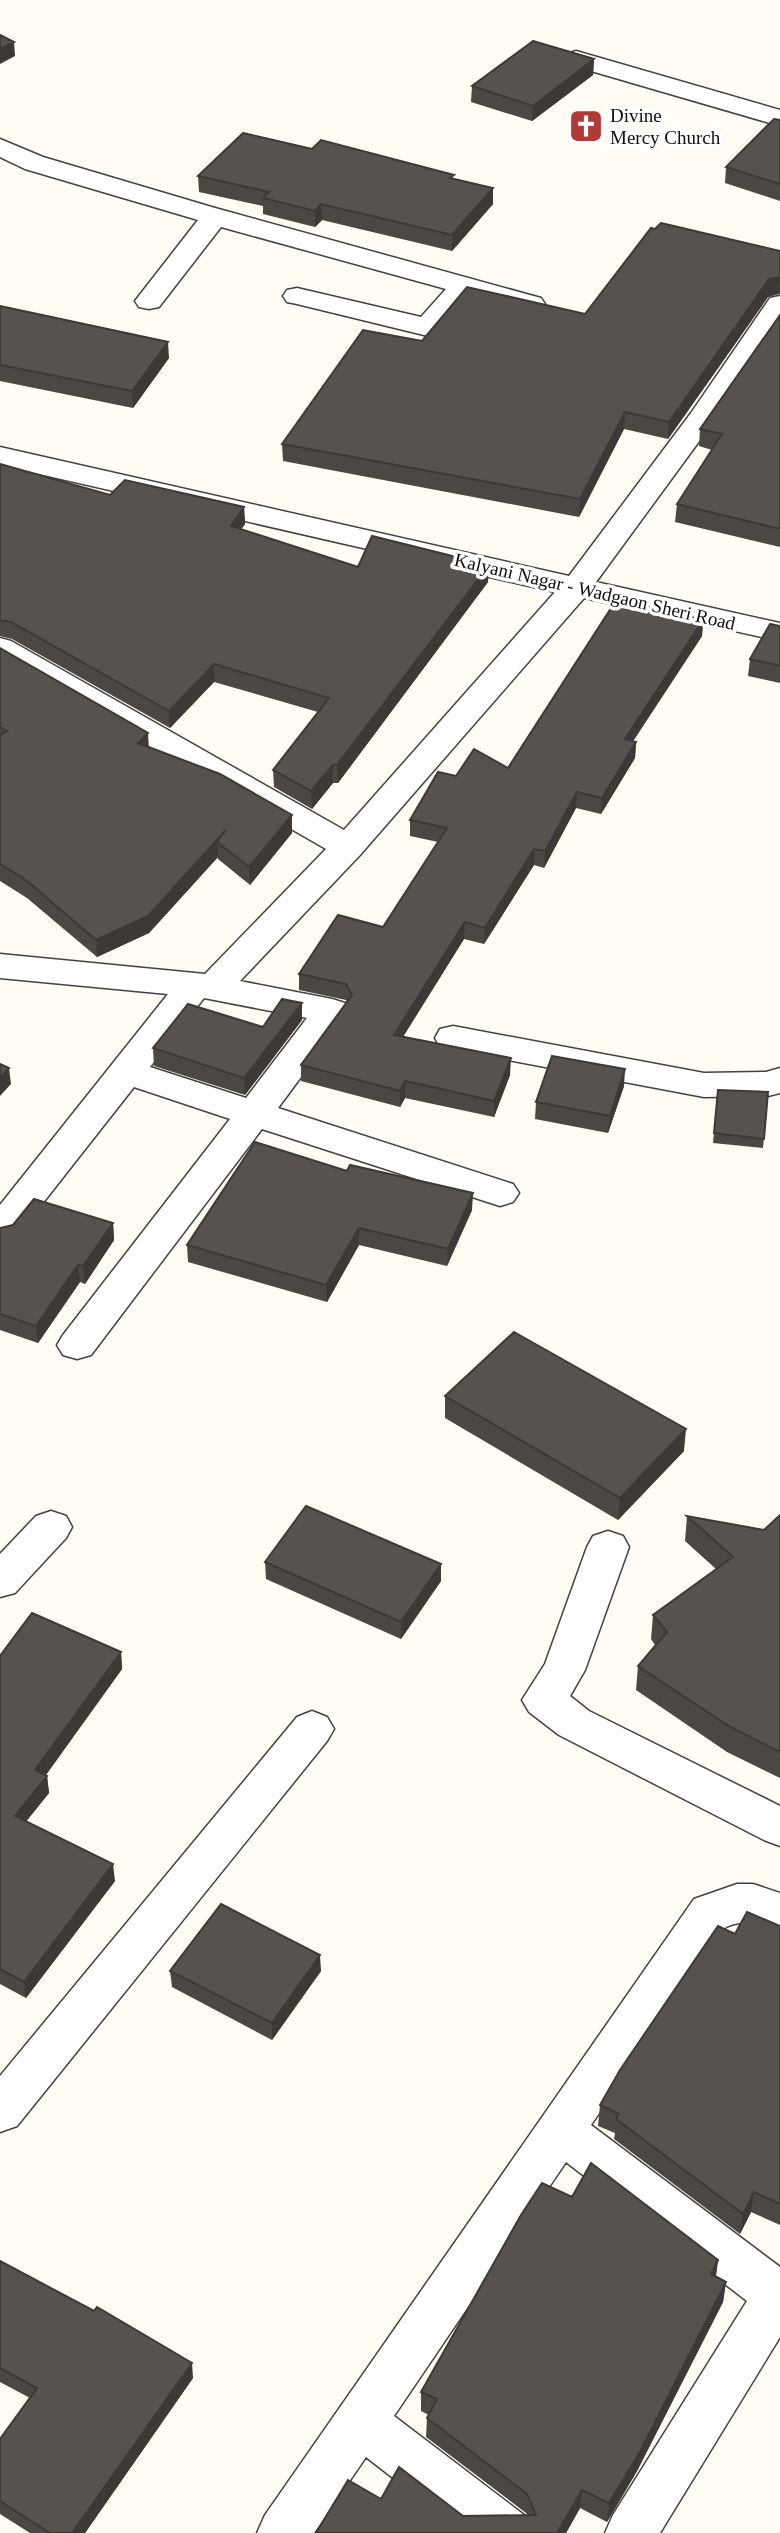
<svg xmlns="http://www.w3.org/2000/svg" width="780" height="2533" font-family="'Times New Roman',serif">
	<style>
		.lines { fill: none; stroke-linecap: round; stroke-linejoin: round }
		.minor-casing { stroke: #424242; stroke-width: 3 }
		.minor { fill: #fff; fill-rule: evenodd }
		.wall { fill: #4b4742 }
		.shaded-wall { fill: #3d3936 }
		.building { fill: #57524d; stroke: #3d3936; stroke-width: 2 }
		.labels { text-anchor: middle; stroke-width: 7; stroke-linejoin: round; paint-order: stroke }
		.far-poi-label { font-size: 19px; fill: #0f0f0f; stroke: #fff; text-anchor: start }
		.far-street-label { font-size: 19px; fill: #0f0f0f; stroke: #fff }
	</style>
	<rect width="100%" height="100%" fill="#fefcf3"/>
	<g class="lines">
		<g class="minor-casing">
			<path id="minor" d="M576,51L780,110V126L567,64L563,59L567,54Z
				M0,139L43,157L215,208L541,298L545,304L541,310L531,312L470,296L438,333L428,336L297,304L287,302L283,296L287,290L297,288L421,317L446,289L221,227L159,307L149,309L139,307L135,301L198,220L25,169L0,157Z
				M780,296V325L711,425L596,582L780,623V641L584,598L360,855L240,981L332,999L345,1003L350,1011L278,1108L513,1184L519,1193L513,1202L500,1206L262,1129L91,1355L77,1359L63,1355L57,1345L63,1335L230,1119L134,1087L13,1241L0,1245V1205L168,994L0,978V954L205,974L326,849L0,661V638L11,641L344,830L555,592L0,465V447L569,576L691,413L770,298ZM204,998L307,1018L246,1098L150,1067Z
				M453,1026L704,1073L766,1072L780,1068V1093L768,1096L704,1097L440,1047L435,1038L440,1029Z
				M51,1511L66,1516L72,1527L66,1538L15,1593L0,1597V1554L36,1516Z
				M608,1531L623,1536L629,1547L585,1670L570,1696L589,1711L780,1806V1846L764,1840L559,1735L529,1712L522,1700L545,1664L587,1547L593,1536Z
				M312,1711L327,1717L334,1729L327,1741L17,2126L0,2132V2076L297,1717Z
				M737,1884H753L780,1893V1934C761,1928 746,1917 726,1927L591,2125L780,2267V2337L660,2533H605L613,2515L747,2301L566,2162L394,2416L524,2515L532,2533H464L366,2457L314,2533H257L265,2515L694,1899Z"/>
		</g>
		<use href="#minor" class="minor"/>
	</g>
	<path class="wall" d="M594,59L593,75L532,121L471,102L472,86Z
		M780,120V201L725,183L726,167Z
		M312,149L493,188V204L452,251L322,220L315,227L263,214V206L199,192L198,176Z
		M780,251V294L768,297L668,439L624,429L579,517L283,461L282,444L422,341L585,314Z
		M0,306L169,358L133,408L0,381Z
		M780,315V547L675,522L677,504L712,450L699,446L700,429Z
		M0,464L110,495L244,507L245,524L241,529L358,567L488,582L338,783H333L312,809L274,787L273,770L318,712L214,682L170,728L12,639L0,636Z
		M703,620L702,636L633,741L636,742L635,758L601,814L576,808L544,868L534,865L484,944L464,939L403,1037L510,1075L494,1117L405,1098L400,1107L301,1081V1065L347,1002L346,1000L299,990V974L383,927L438,842L410,836V820L456,776L508,768Z
		M780,626V683L748,676L750,659Z
		M0,648L148,747L292,833L250,885L218,859V857L149,933L97,957L27,898L0,881Z
		M302,1003V1020L245,1095L154,1066L153,1048L263,1027Z
		M624,1086L608,1133L535,1119L536,1102Z
		M718,1090L768,1092L763,1148L713,1143Z
		M472,1210L447,1266L359,1245L327,1302L188,1262L187,1245Z
		M113,1223L114,1240L85,1284L80,1282L38,1343L0,1330V1228Z
		M445,1396L684,1451L618,1520L445,1418Z
		M780,1515V1778L727,1752L636,1690L638,1666L655,1645L651,1639L653,1615L716,1569L685,1541L687,1516L764,1530Z
		M265,1562L441,1581L401,1639L266,1579Z
		M121,1652L122,1669L46,1775L47,1776L49,1793L26,1821L115,1881L26,1998L0,1984V1656Z
		M780,1926V2225L751,2212L740,2234L614,2139L615,2133L598,2126L600,2105L735,1934Z
		M170,1971H321L272,2040L172,1987Z
		M572,2197L718,2260L716,2277L726,2282L723,2302L637,2471L607,2522L580,2508L566,2533H316L381,2499L463,2516L527,2515L526,2513L426,2437L427,2418L429,2415L421,2411V2392Z
		M0,2261L193,2378L85,2533H30L0,2514V2439L30,2398L0,2382Z"/>
	<path class="shaded-wall" d="M14,42L15,56L0,64V49Z
		M594,59L593,75L532,121L533,106Z
		M493,188V204L452,251V235Z
		M321,204L322,220L315,227V211Z
		M780,277L779,293L768,297L668,439L669,422L769,279Z
		M168,342L169,358L133,408L132,391Z
		M625,412L624,429L579,517L580,499Z
		M244,507L245,524L232,543L231,526Z
		M489,565L488,582L338,783L337,765Z
		M703,620L702,636L624,755L625,739Z
		M214,664V682L170,728L169,711Z
		M148,733L149,750L138,743Z
		M636,742L635,758L601,814L602,798Z
		M333,765V783L312,809L311,791Z
		M577,792L576,808L544,868L545,851Z
		M292,815V833L250,885L249,867Z
		M226,830L217,842L218,857L149,933L97,957L96,940Z
		M534,849V865L484,944L485,928Z
		M465,922L464,939L394,1051V1035Z
		M302,1003V1020L245,1095L244,1078Z
		M511,1058L510,1075L494,1117V1101Z
		M9,1068L11,1084L0,1096V1078Z
		M625,1069L624,1086L608,1133L610,1116Z
		M405,1081V1098L400,1107V1091Z
		M473,1193L472,1210L447,1266L448,1249Z
		M113,1223L114,1240L85,1284L83,1266Z
		M359,1228V1245L327,1302L326,1285Z
		M78,1265L80,1282L38,1343L36,1326Z
		M686,1429L684,1451L618,1520L620,1498Z
		M441,1564V1581L401,1639V1622Z
		M121,1652L122,1669L37,1787L35,1770Z
		M47,1776L49,1793L17,1833L15,1816Z
		M113,1864L115,1881L26,1998L24,1982Z
		M320,1955L321,1971L272,2040V2023Z
		M754,2192L751,2212L740,2234L743,2214Z
		M718,2260L715,2280L711,2274Z
		M726,2282L723,2302L637,2471L607,2522L609,2503Z
		M192,2363L193,2378L85,2533H72Z
		M582,2490L580,2508L566,2533H557Z"/>
	<path class="building" d="M0,35L14,42L0,49Z
		M533,41L594,59L533,106L472,86Z
		M774,119L780,120V184L726,167Z
		M243,133L312,149L321,140L454,175L450,178L493,188L452,235L321,204L315,211L263,198L269,192L198,176Z
		M661,223L780,251V277L769,279L669,422L625,412L580,499L282,444L363,330L422,341L467,287L585,314L651,228L655,229Z
		M0,306L168,342L132,391L0,365Z
		M780,315V529L677,504L722,434L700,429Z
		M0,464L110,495L125,480L244,507L231,526L358,567L372,536L489,565L337,765H333L311,791L273,770L329,698L214,664L169,711L11,622L0,620Z
		M617,599L703,620L625,739L636,742L602,798L577,792L545,851L534,849L485,928L465,922L394,1035L511,1058L494,1101L405,1081L400,1091L301,1065L352,995L346,984L299,974L338,915L383,927L447,828L410,820L438,772L456,776L474,749L508,768Z
		M770,624L780,626V666L750,659Z
		M0,648L148,733L138,743L220,774L292,815L249,867L217,842L226,830L148,916L96,940L26,880L0,864V735L7,731L0,727Z
		M282,999L302,1003L244,1078L153,1048L188,1004L263,1027Z
		M552,1056L625,1069L610,1116L536,1102Z
		M0,1064L9,1068L0,1078Z
		M718,1090L768,1092L764,1139L714,1133Z
		M255,1142L347,1171L350,1165L473,1193L448,1249L359,1228L326,1285L187,1245Z
		M34,1199L113,1223L83,1266L78,1265L36,1326L0,1314V1228L13,1225Z
		M514,1332L686,1429L620,1498L445,1396Z
		M306,1506L441,1564L401,1622L265,1562Z
		M780,1515V1752L730,1727L638,1666L667,1632L653,1615L733,1557L687,1516L764,1530Z
		M32,1613L121,1652L35,1770L47,1776L15,1816L113,1864L24,1982L0,1969V1656Z
		M221,1904L320,1955L272,2023L170,1971Z
		M747,1912L780,1926V2204L754,2192L743,2214L616,2119L619,2114L600,2105L620,2070L718,1926L735,1934Z
		M591,2163L718,2260L711,2274L726,2282L640,2452L609,2503L582,2490L557,2533H316L348,2480L381,2499L399,2467L463,2516L536,2515L527,2494L427,2418L437,2399L421,2392L521,2215L542,2183L572,2197Z
		M0,2261L94,2311L97,2307L192,2363L72,2533H50L0,2501V2439L37,2388L0,2368Z"/>
	<defs>
		<g id="church-square" transform="scale(1.75)"><rect x="-9" y="-9" width="18" height="18" rx="4" fill="#b13936" stroke="#fff"/><path d="M-1.2-6h2.4v3.5h3.3v2.4h-3.3V6h-2.4V-.1h-3.3v-2.4h3.3Z" fill="#fff"/></g>
	</defs>
	<g fill-rule="evenodd">
		<use href="#church-square" x="586" y="126"/>
	</g>
	<g class="labels">
		<g class="far-poi-label">
			<text x="610" y="122">Divine<tspan x="610" dy="22">Mercy Church</tspan></text>
		</g>
		<g class="far-street-label">
			<text transform="translate(595 591) rotate(13)" y="7">Kalyani Nagar - Wadgaon Sheri Road</text>
		</g>
	</g>
</svg>
